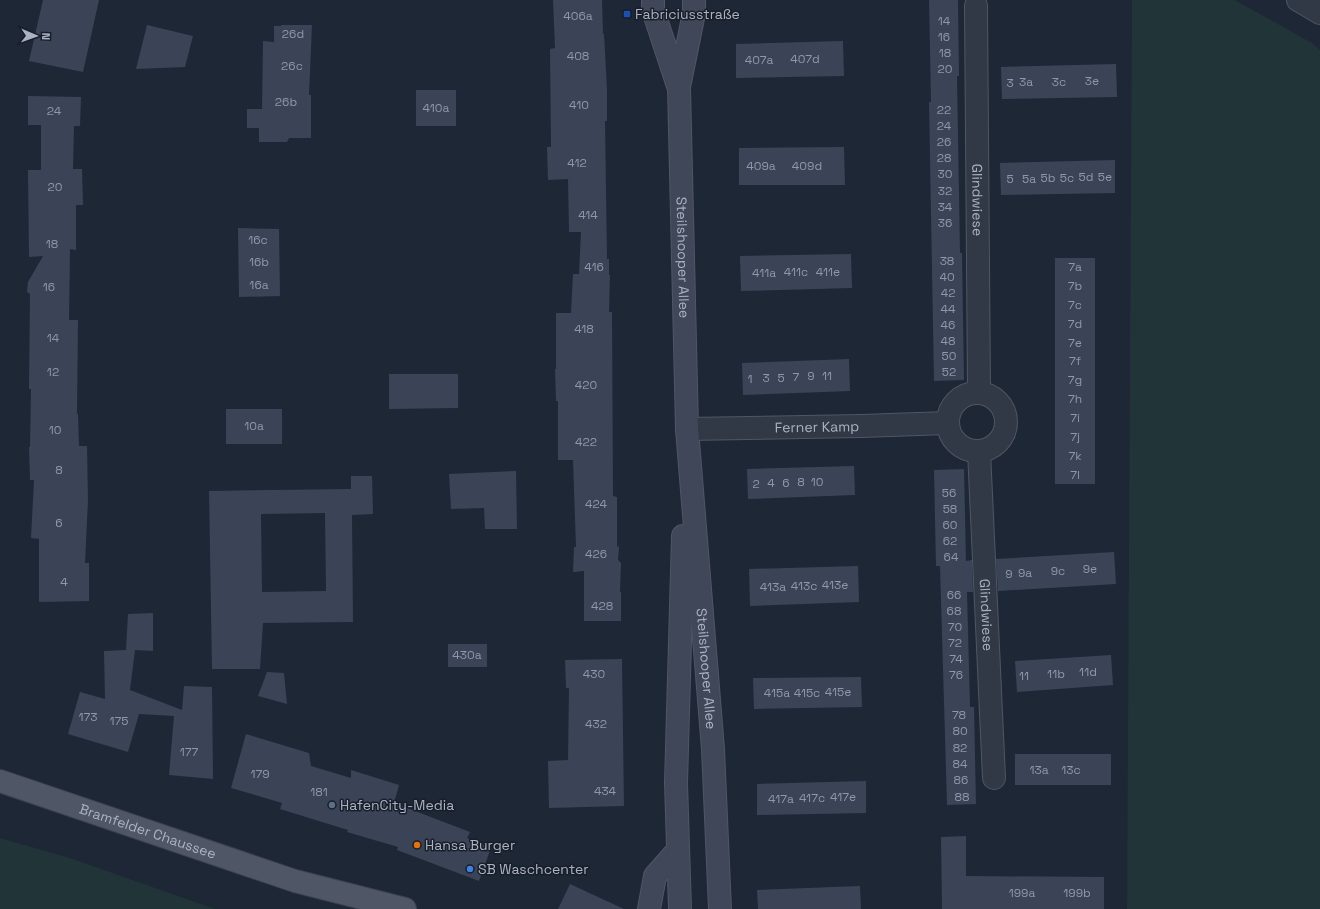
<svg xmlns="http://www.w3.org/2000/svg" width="1320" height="909" font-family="'Space Grotesk',sans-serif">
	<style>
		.green { fill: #213437 }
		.building { fill: #3a4456; fill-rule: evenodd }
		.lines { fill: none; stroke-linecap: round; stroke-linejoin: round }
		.minor-casing { stroke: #4f5664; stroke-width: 24 }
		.tertiary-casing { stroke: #4f5664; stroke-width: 24 }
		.secondary-casing { stroke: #4f5664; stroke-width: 24 }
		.primary-casing { stroke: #3b424f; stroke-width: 24 }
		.minor { stroke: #323946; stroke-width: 22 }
		.tertiary { stroke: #323946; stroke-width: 22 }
		.secondary { stroke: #404759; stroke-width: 22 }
		.primary { stroke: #4f5766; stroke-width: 22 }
		.transit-dot { fill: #1a4fb4; stroke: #181e2a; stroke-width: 1.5 }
		.service-dot { fill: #5c6f8a; stroke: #181e2a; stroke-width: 1.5 }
		.food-dot { fill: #e8710a; stroke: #181e2a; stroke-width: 1.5 }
		.shop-dot { fill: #3f7fe0; stroke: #181e2a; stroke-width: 1.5 }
		.labels { text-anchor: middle; stroke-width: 3; stroke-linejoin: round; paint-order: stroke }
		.number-label { font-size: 12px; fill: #8f97a8 }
		.poi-label { font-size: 14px; fill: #abb3c3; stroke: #181e2a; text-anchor: start }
		.street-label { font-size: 14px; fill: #abb3c3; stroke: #181e2a }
	</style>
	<rect width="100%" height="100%" fill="#1e2735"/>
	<path class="green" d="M1132,0H1235L1312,43L1320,50V909H1127Z
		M0,838L70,858L215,909H0Z"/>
	<path class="building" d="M43,0H99L83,72L29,61Z
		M553,0H602L603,34H604L607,89V121H605L607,259H609V275H610L609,312H612L613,496L617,497V547L619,546L618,560L621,563L620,592H621V621H584V571L573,572L574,547H576L573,460H558V401H556L555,369H556V313H571L573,274H579L581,232H569L568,179L548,180L547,147H551L550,49L555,48Z
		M929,0H958L959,76H957L960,253H962L964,380L934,381L929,102H931Z
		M147,25L193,36L185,67L136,69Z
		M281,25H312L309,95H311V138H289L287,142H259V128H247V109H262L263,41L274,42V26H281Z
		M843,41L844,76L736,78V44Z
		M1116,64L1117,97L1002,99L1001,67Z
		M416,90H456V126H416Z
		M28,96L81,97L80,126H74L73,169H82L83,205H76V250L70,249L69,320H78L77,414H78L79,446H87L88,500L85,563H89V601L39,602V539L31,538L34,480H30L29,447H30L31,389H29L30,294L27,292L28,282L43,256L29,257L28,170H41V125H28Z
		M844,147L845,185H739V148Z
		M1115,160V193L1001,195L1000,163Z
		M238,228L279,229L280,296L239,297Z
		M851,254L852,288L741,291L740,256Z
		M1055,258H1095V484H1055Z
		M849,359L850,391L743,395L742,363Z
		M389,374H458V408L389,409Z
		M226,409H282V444H226Z
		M854,466L855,495L748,499L747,469Z
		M964,469L966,561L972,560L973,592H967L970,707H974L976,804L947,805L940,566H936L934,470Z
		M516,471L517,529H485L484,508L451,509L449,474Z
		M351,476H372L373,514L352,515L353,622L263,623L260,669H212L209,491L351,489ZM325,513L326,591L262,592L261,514Z
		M1114,552L1116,584L998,591L996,559Z
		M858,566L859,602L750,606L749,569Z
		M153,613V651L135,650L130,690L182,710L184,686L212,687L213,779L169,775L174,716L139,714L128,752L68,734L80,692L105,699L104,651L126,650L128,614Z
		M448,644H487V667H448Z
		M1111,655L1113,685L1017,692L1015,661Z
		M622,659L624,806L549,808L548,761L568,760L569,688H566L565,660Z
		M267,672L284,673L287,704L258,696Z
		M861,677L862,707L754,709L753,678Z
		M246,734L309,753L311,766L351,778V770L399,785L394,803L470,832L467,838L491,848L479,881L397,850L398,847L347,832L348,830L280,809L282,803L231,788Z
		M1015,754H1111V785H1015Z
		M866,781V813L757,815V784Z
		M966,836V876L1104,877V909H942L941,837Z
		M570,884L624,909H558Z
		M860,886L861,909H758L757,890Z"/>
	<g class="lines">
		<g class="minor-casing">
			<g id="minor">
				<path id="s1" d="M976,6L979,393"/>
				<circle cx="977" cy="422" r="29"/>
				<path id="s2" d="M687,429L861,426L948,423"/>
				<path id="s3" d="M979,451L994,778"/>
			</g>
		</g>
		<g class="tertiary-casing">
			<path id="tertiary" d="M1298,0L1320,13"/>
		</g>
		<g class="secondary-casing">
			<g id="secondary">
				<path d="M653,0V10L678,86"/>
				<path id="s4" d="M694,0V13L679,87L687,429L713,749L720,909"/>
				<path d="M649,909L655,876L678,850"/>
				<path d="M680,909L676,783L683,536"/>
			</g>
		</g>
		<g class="primary-casing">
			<g id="primary">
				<path id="s5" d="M0,781L295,881L405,909"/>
			</g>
		</g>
		<use href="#minor" class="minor"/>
		<use href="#tertiary" class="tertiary"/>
		<use href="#secondary" class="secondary"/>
		<use href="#primary" class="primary"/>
	</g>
	<rect class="transit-dot" x="623" y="10" width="8" height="8" rx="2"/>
	<circle class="service-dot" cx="332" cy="805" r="4"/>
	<circle class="food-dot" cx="417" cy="845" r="4"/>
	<circle class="shop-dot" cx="470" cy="869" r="4"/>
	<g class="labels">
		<g class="number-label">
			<text x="578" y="20">406a</text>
			<text x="944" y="25">14</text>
			<text x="293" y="38">26d</text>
			<text x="944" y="41">16</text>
			<text x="945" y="57">18</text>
			<text x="578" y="60">408</text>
			<text x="805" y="63">407d</text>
			<text x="759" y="64">407a</text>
			<text x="292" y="70">26c</text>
			<text x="945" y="73">20</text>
			<text x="1092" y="85">3e</text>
			<text x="1026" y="86">3a</text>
			<text x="1059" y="86">3c</text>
			<text x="1010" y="87">3</text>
			<text x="286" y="106">26b</text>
			<text x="579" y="109">410</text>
			<text x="436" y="112">410a</text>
			<text x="944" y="114">22</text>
			<text x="54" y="115">24</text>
			<text x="944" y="130">24</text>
			<text x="944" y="146">26</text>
			<text x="944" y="162">28</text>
			<text x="577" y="167">412</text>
			<text x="761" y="170">409a</text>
			<text x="807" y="170">409d</text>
			<text x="945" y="178">30</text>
			<text x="1086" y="181">5d</text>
			<text x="1105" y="181">5e</text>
			<text x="1048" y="182">5b</text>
			<text x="1067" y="182">5c</text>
			<text x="1010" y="183">5</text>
			<text x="1029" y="183">5a</text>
			<text x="55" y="191">20</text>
			<text x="945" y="195">32</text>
			<text x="945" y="211">34</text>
			<text x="588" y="219">414</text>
			<text x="945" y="227">36</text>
			<text x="258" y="244">16c</text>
			<text x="52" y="248">18</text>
			<text x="947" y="265">38</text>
			<text x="259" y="266">16b</text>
			<text x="594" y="271">416</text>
			<text x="1075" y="271">7a</text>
			<text x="796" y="276">411c</text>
			<text x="828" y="276">411e</text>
			<text x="764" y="277">411a</text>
			<text x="947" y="281">40</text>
			<text x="259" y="289">16a</text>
			<text x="1075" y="290">7b</text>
			<text x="49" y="291">16</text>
			<text x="948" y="297">42</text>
			<text x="1075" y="309">7c</text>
			<text x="948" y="313">44</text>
			<text x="1075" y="328">7d</text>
			<text x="948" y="329">46</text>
			<text x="584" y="333">418</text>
			<text x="53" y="342">14</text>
			<text x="948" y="345">48</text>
			<text x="1075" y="347">7e</text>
			<text x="949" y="360">50</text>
			<text x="1075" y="365">7f</text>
			<text x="53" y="376">12</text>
			<text x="949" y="376">52</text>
			<text x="811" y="380">9</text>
			<text x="827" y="380">11</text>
			<text x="796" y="381">7</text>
			<text x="766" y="382">3</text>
			<text x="781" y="382">5</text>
			<text x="750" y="383">1</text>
			<text x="1075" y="384">7g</text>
			<text x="586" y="389">420</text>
			<text x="1075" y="403">7h</text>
			<text x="1075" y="422">7i</text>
			<text x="254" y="430">10a</text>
			<text x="55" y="434">10</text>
			<text x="1075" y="441">7j</text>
			<text x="586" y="446">422</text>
			<text x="1075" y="460">7k</text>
			<text x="59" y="474">8</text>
			<text x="1075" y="479">7l</text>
			<text x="801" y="486">8</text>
			<text x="817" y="486">10</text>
			<text x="771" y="487">4</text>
			<text x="786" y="487">6</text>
			<text x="756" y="488">2</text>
			<text x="949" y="497">56</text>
			<text x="596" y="508">424</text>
			<text x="950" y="513">58</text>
			<text x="59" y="527">6</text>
			<text x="950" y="529">60</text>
			<text x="950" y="545">62</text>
			<text x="596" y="558">426</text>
			<text x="951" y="561">64</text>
			<text x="1090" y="573">9e</text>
			<text x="1058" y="575">9c</text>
			<text x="1025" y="577">9a</text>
			<text x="1009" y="578">9</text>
			<text x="64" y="586">4</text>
			<text x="835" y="589">413e</text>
			<text x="804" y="590">413c</text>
			<text x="773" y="591">413a</text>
			<text x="954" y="599">66</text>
			<text x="602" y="610">428</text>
			<text x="954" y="615">68</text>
			<text x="955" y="631">70</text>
			<text x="955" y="647">72</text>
			<text x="467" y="659">430a</text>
			<text x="956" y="663">74</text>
			<text x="1088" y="676">11d</text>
			<text x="594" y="678">430</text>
			<text x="1056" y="678">11b</text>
			<text x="956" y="679">76</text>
			<text x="1024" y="680">11</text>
			<text x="838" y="696">415e</text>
			<text x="777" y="697">415a</text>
			<text x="807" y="697">415c</text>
			<text x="959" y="719">78</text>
			<text x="88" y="721">173</text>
			<text x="119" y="725">175</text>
			<text x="596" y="728">432</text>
			<text x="960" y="735">80</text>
			<text x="960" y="752">82</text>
			<text x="189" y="756">177</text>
			<text x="960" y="768">84</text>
			<text x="1039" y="774">13a</text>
			<text x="1071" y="774">13c</text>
			<text x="260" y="778">179</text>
			<text x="961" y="784">86</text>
			<text x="605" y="795">434</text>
			<text x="319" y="796">181</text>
			<text x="843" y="801">417e</text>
			<text x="962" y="801">88</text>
			<text x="812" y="802">417c</text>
			<text x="781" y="803">417a</text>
			<text x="1022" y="897">199a</text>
			<text x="1077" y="897">199b</text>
		</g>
		<g class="poi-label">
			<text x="635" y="19">Fabriciusstraße</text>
			<text x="340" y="810">HafenCity-Media</text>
			<text x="425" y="850">Hansa Burger</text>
			<text x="478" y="874">SB Waschcenter</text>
		</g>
		<g class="street-label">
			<text dy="5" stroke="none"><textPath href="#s1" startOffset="194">Glindwiese</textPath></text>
			<text dy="5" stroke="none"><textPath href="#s4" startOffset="259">Steilshooper Allee</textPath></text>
			<text dy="5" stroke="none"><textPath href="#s2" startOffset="130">Ferner Kamp</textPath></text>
			<text dy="5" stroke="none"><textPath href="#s3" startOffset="164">Glindwiese</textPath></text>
			<text dy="5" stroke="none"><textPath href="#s4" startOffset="671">Steilshooper Allee</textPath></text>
			<text dy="5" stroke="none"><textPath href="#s5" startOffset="156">Bramfelder Chaussee</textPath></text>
		</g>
	</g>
	<g transform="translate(36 36) rotate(92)" stroke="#181e2a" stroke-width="3" paint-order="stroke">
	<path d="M0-3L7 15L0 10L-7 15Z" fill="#abb3c3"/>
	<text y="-6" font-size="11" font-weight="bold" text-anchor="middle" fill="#abb3c3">N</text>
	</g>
</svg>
